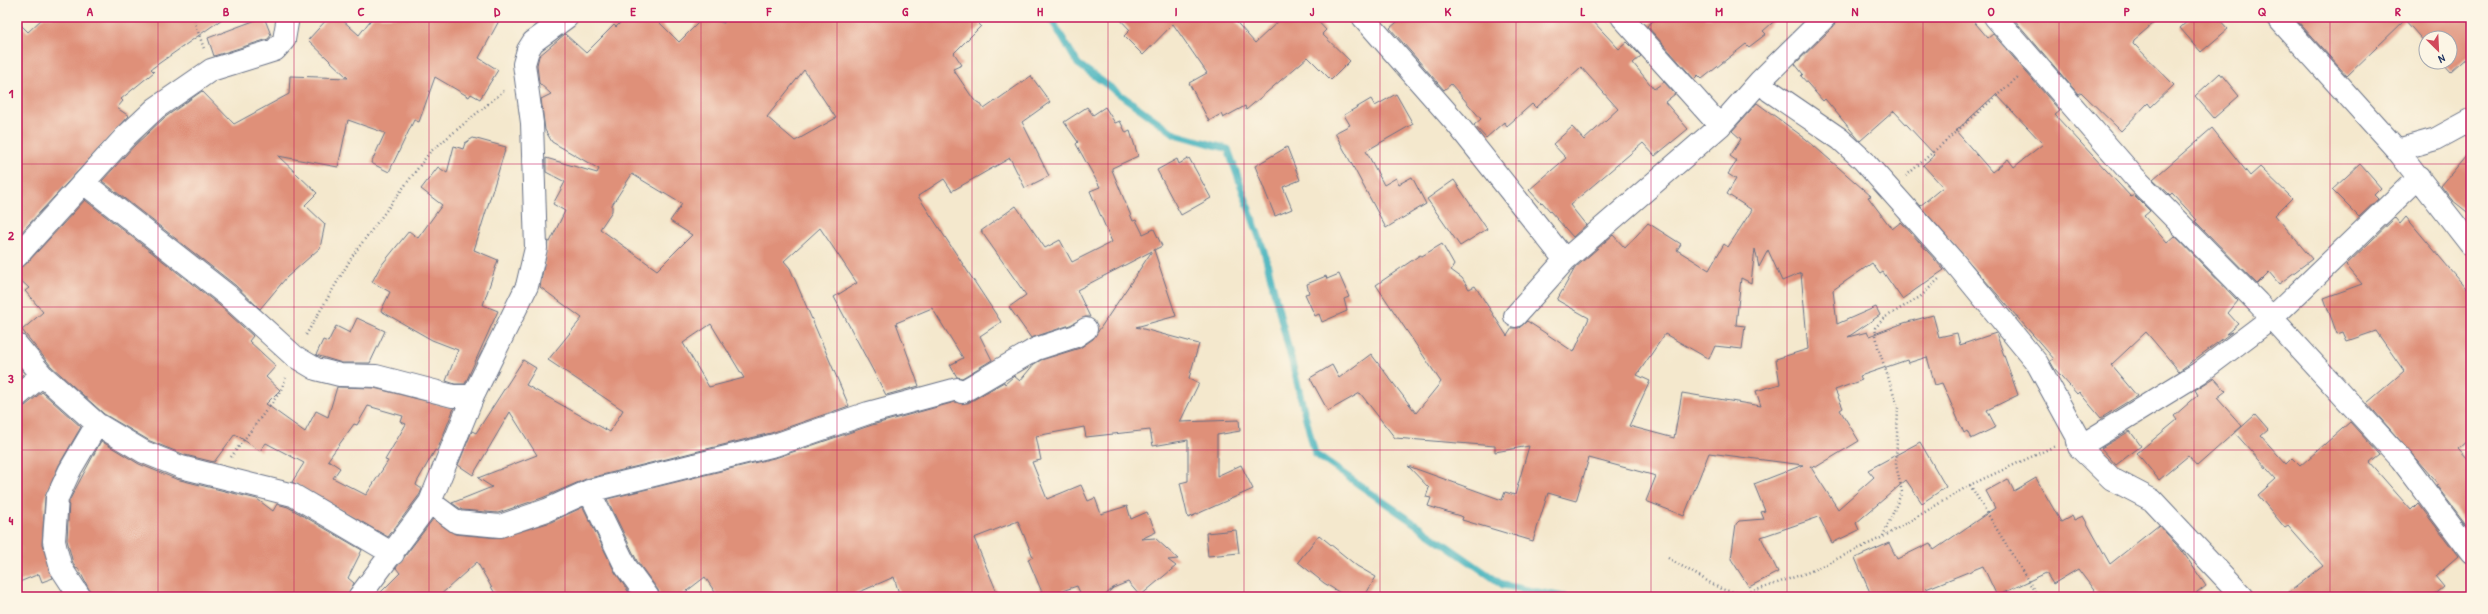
<svg xmlns="http://www.w3.org/2000/svg" width="2488" height="614" font-family="'Patrick Hand',sans-serif">
	<style>
		.lines { fill: none; stroke-linecap: round; stroke-linejoin: round }
		.stream { stroke: #44b3be; stroke-width: 7 }
		.building { fill: #df9079; fill-rule: evenodd }
		.street-casing { stroke: #677085; stroke-width: 24 }
		.path { stroke: #677085; stroke-width: 2.5; stroke-dasharray: 1 3; stroke-linecap: butt }
		.street { stroke: #fff; stroke-width: 22 }
		.grid { fill: none; stroke: #c2185b; stroke-width: 1; stroke-opacity: 0.55 }
		.neatline { fill: none; stroke: #c2185b; stroke-width: 1.5 }
		.grid-label { font-size: 13px; text-anchor: middle; font-weight: bold; fill: #c2185b }
	</style>
	<rect width="100%" height="100%" fill="#fcf5e5"/>
	<filter id="ink" filterUnits="userSpaceOnUse"><feTurbulence type="fractalNoise" baseFrequency=".025" numOctaves="2"/><feDisplacementMap in="SourceGraphic" scale="8" xChannelSelector="R" yChannelSelector="G"/><feConvolveMatrix kernelMatrix="1 2 1 2 8 2 1 2 1" color-interpolation-filters="sRGB"/></filter>
	<filter id="wash" filterUnits="userSpaceOnUse"><feTurbulence type="fractalNoise" baseFrequency=".012" numOctaves="4" result="noise"/><feDisplacementMap in="SourceGraphic" scale="16" xChannelSelector="R" yChannelSelector="G"/><feGaussianBlur stdDeviation="0.9" result="paint"/><feColorMatrix in="noise" values="0 0 0 0 0 0 0 0 0 0 0 0 0 0 0 0 0 1.4 0 .05"/><feComposite in="paint" operator="in"/></filter>
	<g filter="url(#wash)">
		<rect width="100%" height="100%" fill="#f4e8cd"/>
		<g class="lines">
			<path class="stream" d="M1050,17L1078,64L1175,134L1228,149L1264,251L1315,454L1503,585L1564,597"/>
		</g>
		<g id="blocks">
			<path class="building" d="M44,17H225L151,69L154,72L121,99L123,101L117,108L129,116L17,237V21L28,32Z
				M264,17L271,35L268,39L214,56L208,38Z
				M329,17H339L359,35L373,17H501L479,58L498,70L480,99L471,94L469,97L435,77L419,122L414,120L389,172L371,163L385,133L348,120L338,167L278,156L317,193L305,205L325,224L320,248L286,278L260,309L235,285L102,181L134,146L164,118L202,91L234,124L289,94L290,76L348,78L308,40Z
				M626,17H654L679,42L704,17L724,23L725,17H972L981,26L954,53L962,65L953,69L974,100L980,103L984,109L1031,76L1050,102L1022,122L1049,176L1025,188L1010,158L952,191L944,179L918,196L1001,322L980,336L992,360L962,378L957,377L950,365L963,358L932,308L896,323L919,386L886,395L834,297L857,283L820,228L784,261L790,268L849,406L771,433L586,479L542,498L498,513L462,510L452,503L492,487L478,478L537,455L510,412L473,475L458,465L472,431L476,433L523,360L536,368L526,385L610,432L623,410L548,360L582,318L540,287L548,241L550,242L565,211L553,204L565,182L546,172V158L597,173L599,169L552,142L545,130L541,99L551,94L539,83L537,65L539,56L565,34L586,53L614,25L616,27ZM804,70L836,118L795,141L767,117ZM632,174L682,204L670,221L692,235L657,270L600,229L612,211V205ZM711,324L744,378L709,387L683,343Z
				M1118,17H1232L1255,43L1283,17H1314L1326,30L1322,34L1350,61L1331,80L1308,57L1246,110L1245,106L1223,118L1221,114L1209,121L1189,83L1207,73L1173,24L1143,55L1124,36L1130,30Z
				M1403,17H1589L1619,49L1627,42L1641,56L1633,63L1654,89L1664,82L1675,94L1665,102L1688,129L1655,156L1643,143L1570,205L1586,225L1573,237L1542,202L1541,203L1529,190L1566,158L1553,144L1572,127L1584,140L1618,109L1581,67L1536,108L1532,104L1507,126L1504,122L1486,138L1474,125L1481,119L1451,84L1444,90L1390,28Z
				M1658,17H1779L1763,31L1766,34L1749,47L1746,44L1702,79L1698,75L1694,79L1647,26Z
				M1837,17H1970L1988,38L1993,34L2060,111L2055,115L2131,197L2134,195L2150,211L2144,216L2167,243L2175,236L2238,301L2228,313L2238,324L2226,334L2232,332L2179,371L2146,332L2111,365L2137,396L2101,418L2079,392L2077,394L2054,368L2050,361L2054,359L1920,206L1943,187L1923,165L1935,155L1894,111L1860,141L1825,99L1823,101L1801,76L1803,74L1795,64L1834,26ZM1996,94L2043,144L2014,167L2008,159L1992,172L1956,131Z
				M2014,17H2161L2134,40L2133,43L2174,85L2151,107L2148,103L2121,131L2081,92L2078,94L2013,18Z
				M2192,17H2217L2228,29L2201,52L2180,28Z
				M2294,17H2471V54L2451,72L2442,62H2450V38H2426V44L2405,20L2347,76Z
				M2220,73L2239,96L2214,118L2195,96Z
				M1396,94L1413,124L1366,151L1384,185L1396,178L1399,184L1412,177L1426,204L1386,228L1335,133L1350,125L1344,115L1371,99L1375,106Z
				M1757,103L1806,139L1871,196L1868,197L1892,229L1901,222L1904,225L1944,270L1902,299L1883,272L1880,274L1872,263L1833,290L1837,324L1876,307L1880,315L1848,337L1867,332L1869,336L1904,323L1933,315L1939,337L1957,333L1960,345L1996,333L2018,395L1987,410L1996,427L1971,439L1967,431L1964,433L1942,383L1935,385L1927,357L1908,363L1907,360L1860,376L1862,380L1835,390L1843,408L1840,410L1859,441L1816,467L1810,466L1838,509L1874,477L1868,470L1920,442L1946,487L1922,503L1906,480L1856,523L1859,530L1832,543L1819,517L1761,537L1778,572L1749,587L1731,559L1736,524L1739,521L1764,519L1761,512L1765,511L1754,484L1803,465L1709,453L1684,516L1646,501L1656,476L1589,458L1576,501L1548,493L1533,541L1462,520L1463,517L1428,506L1431,498L1426,497L1429,488L1408,466L1502,500L1505,492L1515,495L1529,446L1495,452V446L1395,438L1360,393L1328,411L1310,378L1332,365L1339,378L1371,354L1416,413L1441,382L1376,285L1420,255L1422,256L1442,244L1454,265L1451,270L1462,278L1469,289L1475,286L1507,336L1512,328H1519L1527,321L1574,352L1589,318L1557,300L1575,268L1613,235L1625,248L1648,223L1681,244L1677,250L1709,270L1724,244L1728,247L1752,210L1727,194L1736,179L1728,174L1737,161L1730,156L1741,139L1732,131ZM1755,249L1759,267L1768,250L1782,281L1801,273L1808,349L1776,359L1780,384L1756,391L1761,406L1682,393L1674,438L1629,426L1650,381L1637,375L1665,334L1709,359L1715,346L1742,349L1745,326L1736,325L1741,278L1751,283Z
				M1087,107L1093,115L1105,107L1115,123L1120,121L1126,133L1130,131L1138,156L1112,168V170L1133,221L1136,220L1143,234L1154,229L1162,246L1154,250L1176,316L1136,327L1199,344L1189,378L1199,383L1180,422L1239,420L1240,431L1217,435V476L1241,465L1253,489L1188,518L1180,483L1188,481V440L1153,446L1150,430L1086,437L1084,427L1036,436L1041,460L1032,462L1047,499L1081,485L1088,501L1095,498L1101,514L1127,506L1131,519L1147,512L1156,532L1141,539L1155,538L1178,559L1168,560L1176,566L1140,596L1128,582L1113,588L1103,597H1082L1077,586L1044,597L1028,559L1033,557L1018,521L974,538L999,597H900L894,577L848,597H718L705,577L679,597H660L658,590L637,561L607,499L778,457L872,425L955,402L968,403L1004,382L1005,384L1014,376L1020,381L1034,364L1041,360L1080,348L1093,339L1152,251L1077,290L1090,317H1085L1070,325L1031,338L1009,307L1026,295L981,231L1016,206L1045,248L1060,240L1072,262L1112,242L1090,191L1100,187L1076,144L1078,142L1064,122Z
				M2212,128L2250,176L2260,167L2292,198L2275,215L2312,259L2279,284L2269,272L2257,284L2195,221L2197,220L2172,193L2170,195L2153,179Z
				M473,138L506,147L474,250L498,260L483,305L498,311L465,384H455L446,381L458,350L432,340L381,311L390,292L372,282L380,267L409,231L418,238L442,205L421,189L438,167L447,173L454,146L463,149L465,143Z
				M1287,147L1300,180L1283,187L1292,209L1275,216L1255,166Z
				M2471,150V215L2452,200L2441,186Z
				M1189,158L1211,198L1181,215L1157,170L1177,159L1179,164Z
				M2360,164L2381,188L2374,195L2378,199L2359,217L2332,190Z
				M1454,180L1487,229L1460,246L1427,199Z
				M85,200L219,305L253,336L249,341L276,366L266,377L280,390L266,404L305,432L316,411L328,417L337,387L374,388L454,408L437,451L435,450L417,482L416,485L422,489L420,494L388,537L292,482L304,463L266,443L260,451L235,434L214,462L185,455L150,441L104,414L51,366L22,330L43,312L25,291L29,288L17,277V268L26,264ZM368,406L403,416L401,422L406,424L385,460L388,461L366,495L333,478L340,468L328,460L354,424L357,425Z
				M2406,217L2471,294V437L2458,449L2471,463V525L2468,527L2436,485L2438,484L2367,403L2404,371L2376,331L2347,341L2343,332L2337,334L2324,298L2362,284L2346,265L2395,218L2400,224Z
				M1339,274L1349,297L1344,299L1347,311L1322,322L1319,314L1315,316L1305,294L1309,293L1307,284L1326,276L1327,279Z
				M357,318L385,331L370,363H342L316,355L323,340L328,342L336,326L350,333Z
				M17,365L24,373L17,380Z
				M2214,378L2226,391L2217,398L2242,426L2197,466L2188,456L2159,480L2137,453L2177,420L2174,416L2198,395L2195,390Z
				M42,392L81,427L59,465L45,497L42,544L53,578L42,582L39,574L17,583V408L25,406Z
				M2255,415L2268,430L2261,436L2286,464L2292,458L2300,466L2350,422L2380,455L2370,463L2411,510L2418,503L2458,556L2435,576L2444,587L2432,597H2283L2323,566L2288,526L2285,528L2258,495L2276,479L2235,433Z
				M2130,431L2141,446L2116,465L2101,448Z
				M101,441L139,464L176,479L257,499L273,511L277,504L288,507L362,550L348,578L354,583L347,597H93L78,568L76,569L73,563L67,540L69,501Z
				M2036,478L2061,522L2072,516L2074,520L2083,516L2110,564L2159,525L2183,552L2206,586L2192,597H2099L2078,569L2053,584L2046,573L1997,596L1983,566L1926,589L1928,597H1872L1855,558L1889,543L1897,559L1930,543L1934,550L1995,508L1986,491L2008,479L2014,491Z
				M583,507L615,572L632,597H497L477,562L438,597H376L400,573L396,568L433,519L455,534L499,538L551,522Z
				M1236,530L1239,553L1208,556L1206,533Z
				M1319,535L1357,566L1376,577L1364,597H1347L1324,583L1298,562Z"/>
		</g>
	</g>
	<g filter="url(#ink)">
		<use href="#blocks" fill-opacity="0" stroke="#677085" stroke-width="1"/>
		<g class="lines">
			<g class="street-casing">
				<path id="street" d="M1363,17L1457,124L1565,260
					M1622,17L1720,126
					M1995,17L2135,178L2258,303L2401,459L2471,552
					M2277,17L2397,150L2471,245
					M1760,81L1770,91L1840,139L1863,160L1889,189L1955,263L2037,363L2077,436L2079,447L2112,479L2152,500L2243,597
					M2397,150L2436,139L2471,120
					M84,183L227,295L294,356L316,369L340,375L376,376L453,396H473
					M17,256L125,137L156,108L211,70L275,50L284,40L288,17
					M1515,316L1565,260L1720,126L1760,81L1825,17
					M17,345L42,375L97,424L144,452L181,467L293,495L393,554
					M17,396L42,375
					M2079,447L2199,373L2272,318L2419,177
					M589,491L626,567L648,597
					M430,502L457,522L500,526L547,510L589,491L775,445L868,413L957,389L962,392L1036,349L1076,336L1086,329
					M80,597L61,568L56,550L54,541L57,498L70,470L97,424
					M359,597L430,502L473,396L527,286L536,248L532,123L524,64L528,50L533,42L567,17"/>
			</g>
			<path class="path" d="M193,17L204,49
				M1906,176L2018,77
				M306,335L353,255L430,152L505,90
				M231,457L280,392L286,378
				M1970,485L2038,597
				M1883,536L1902,492L1896,465L1898,407L1878,347L1875,328L1884,318L1920,297L1939,279
				M1668,558L1721,589L1741,594L1760,589L1809,572L1883,537L1970,485L2055,446"/>
			<use href="#street" class="street"/>
		</g>
	</g>
	<path class="grid" d="M158,17V597M294,17V597M429,17V597M565,17V597M701,17V597M837,17V597M972,17V597M1108,17V597M1244,17V597M1380,17V597M1516,17V597M1651,17V597M1787,17V597M1923,17V597M2059,17V597M2194,17V597M2330,17V597M17,164H2471M17,307H2471M17,450H2471"/>
	<rect width="2488" height="614" fill="none" stroke="#fcf5e5" stroke-width="44"/>
	<g transform="translate(2438 50) rotate(156)"><circle r="19" fill="#fcf5e5" stroke="#a2a6af"/>
	<path d="M0-3L7 15L0 10L-7 15Z" fill="#d1495b"/>
	<text y="-6" font-size="11" font-weight="bold" text-anchor="middle" fill="#1b2f5e">N</text>
	</g>
	<rect x="22" y="22" width="2444" height="570" class="neatline"/>
	<g class="grid-label">
		<text x="90" y="16">A</text>
		<text x="226" y="16">B</text>
		<text x="361" y="16">C</text>
		<text x="497" y="16">D</text>
		<text x="633" y="16">E</text>
		<text x="769" y="16">F</text>
		<text x="905" y="16">G</text>
		<text x="1040" y="16">H</text>
		<text x="1176" y="16">I</text>
		<text x="1312" y="16">J</text>
		<text x="1448" y="16">K</text>
		<text x="1583" y="16">L</text>
		<text x="1719" y="16">M</text>
		<text x="1855" y="16">N</text>
		<text x="1991" y="16">O</text>
		<text x="2127" y="16">P</text>
		<text x="2262" y="16">Q</text>
		<text x="2398" y="16">R</text>
		<text x="11" y="98">1</text>
		<text x="11" y="240">2</text>
		<text x="11" y="383">3</text>
		<text x="11" y="525">4</text>
	</g>
</svg>
